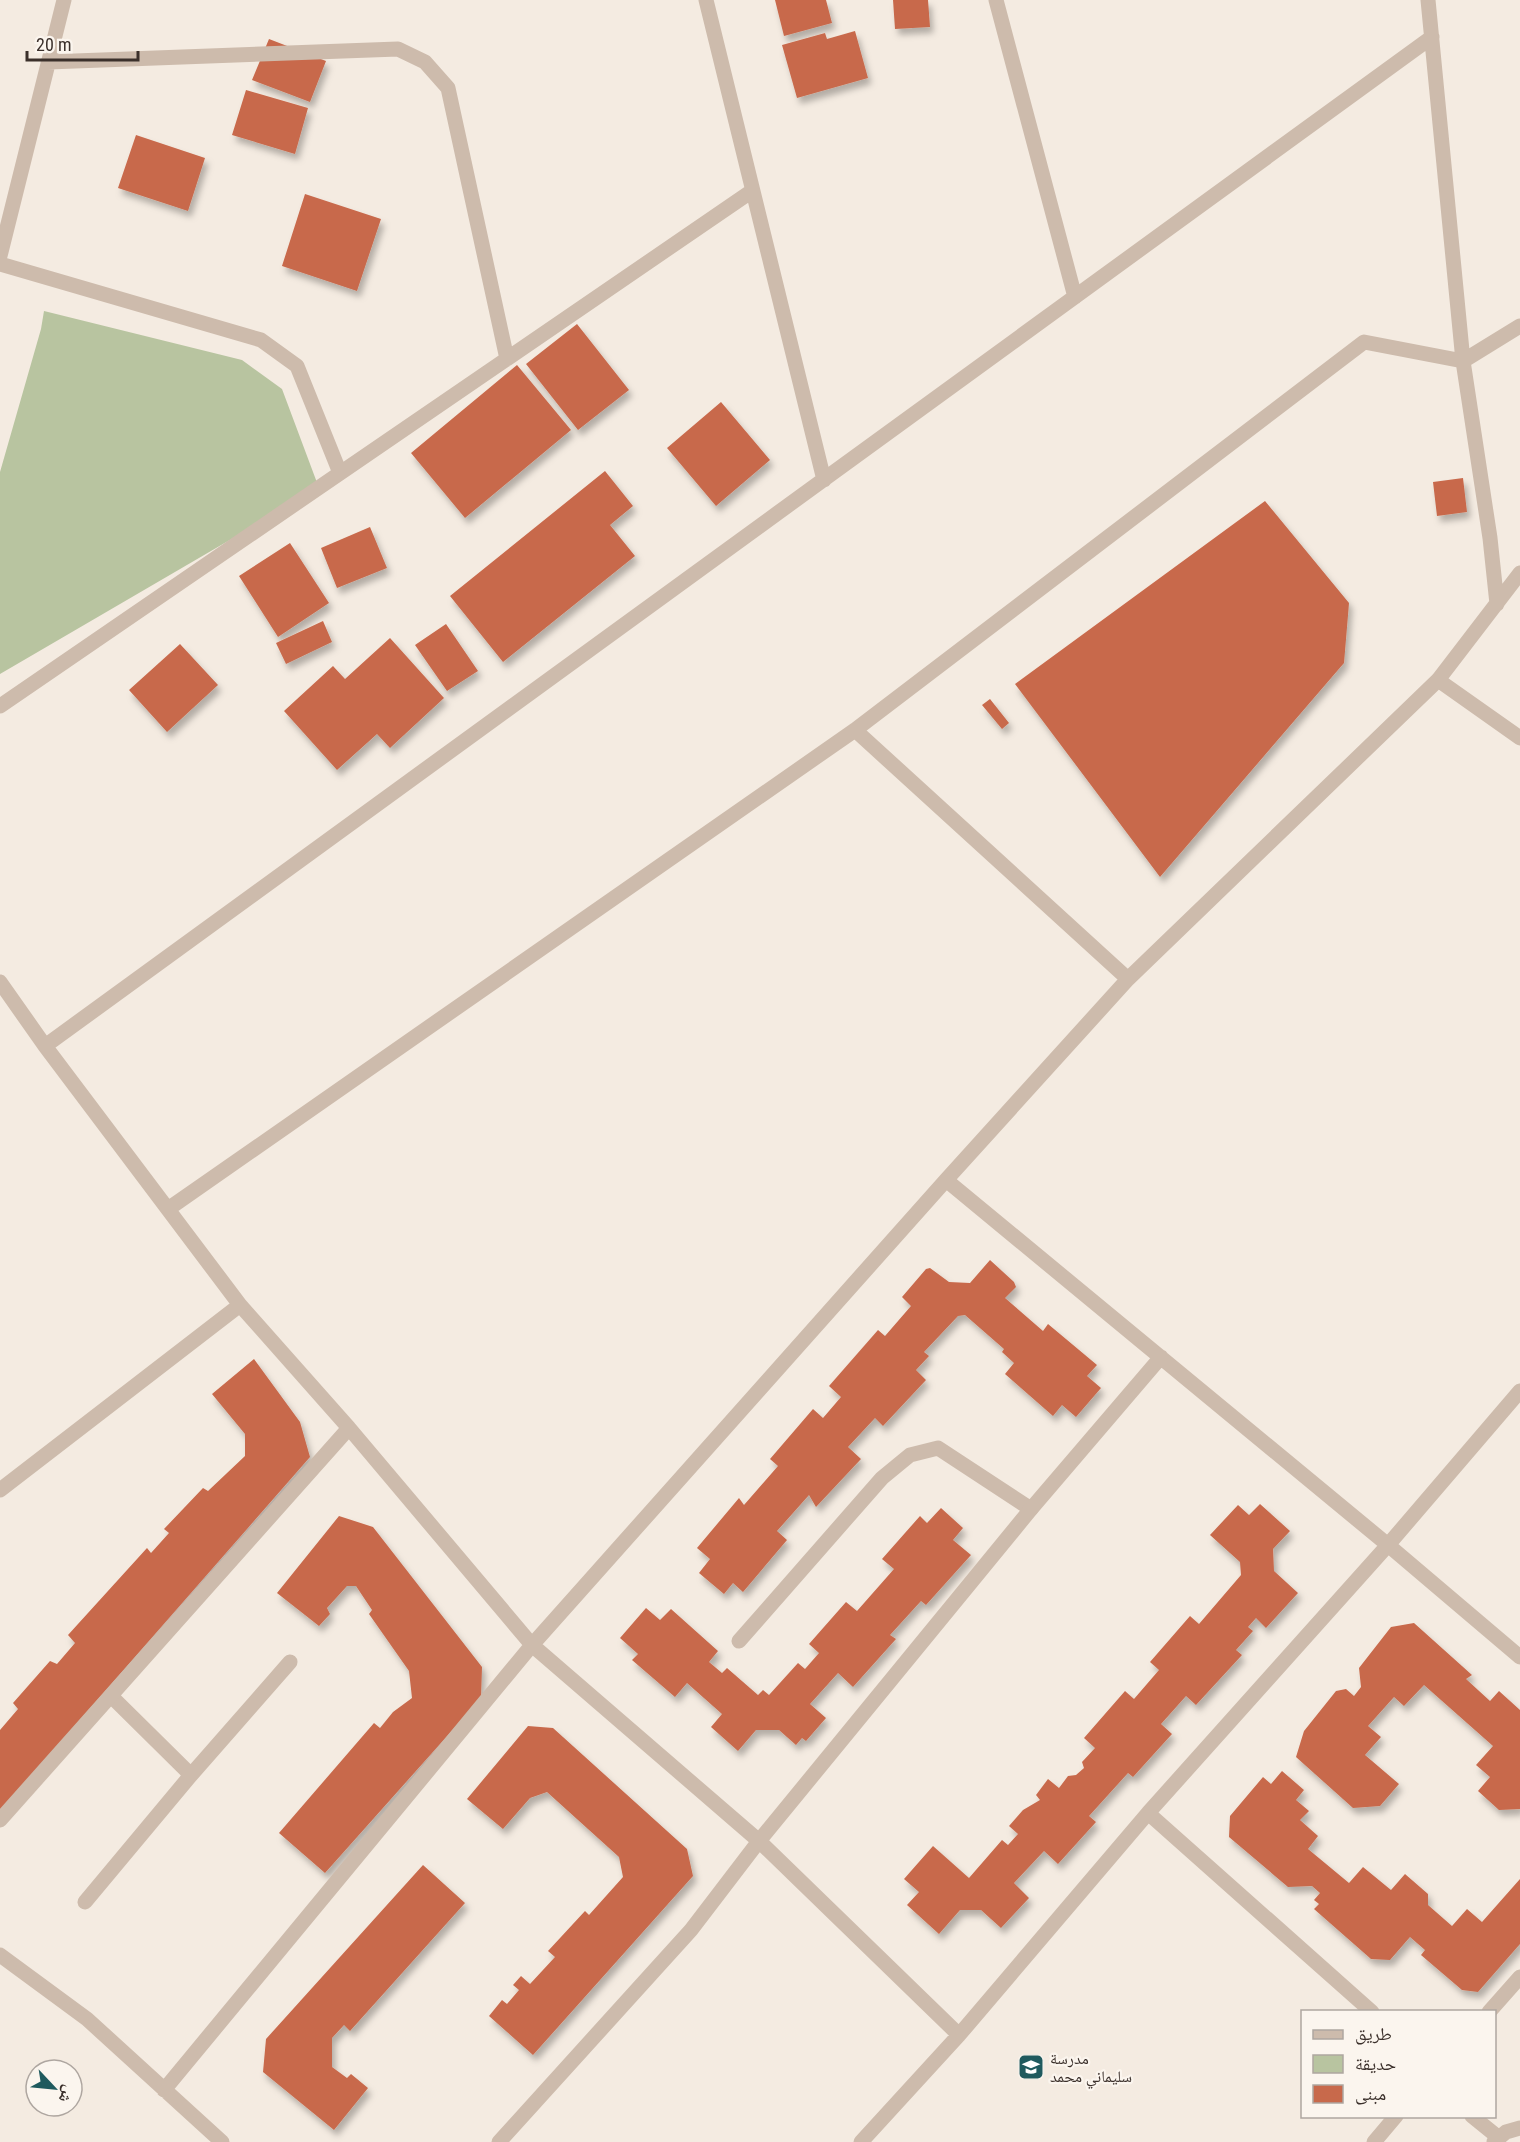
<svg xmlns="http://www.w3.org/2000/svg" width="1520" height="2142" font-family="'Roboto Condensed','Noto Naskh Arabic',sans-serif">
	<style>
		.green { fill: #b8c4a0 }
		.building { fill: #c8694b; filter: url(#shadow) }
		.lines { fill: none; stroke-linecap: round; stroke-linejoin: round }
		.service { stroke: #cdbbac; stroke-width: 15 }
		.minor { stroke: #cdbbac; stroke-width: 15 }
		.labels { text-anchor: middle; stroke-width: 4.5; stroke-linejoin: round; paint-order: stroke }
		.poi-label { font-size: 16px; fill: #3b302b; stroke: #fbf5ee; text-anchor: start }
	</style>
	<defs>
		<filter id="shadow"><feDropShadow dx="3.5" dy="6" stdDeviation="3" flood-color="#0004"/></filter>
	</defs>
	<rect width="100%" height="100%" fill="#f4ebe1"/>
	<path class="green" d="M44,311L242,360L282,389L319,488L0,674V472L41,329Z"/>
	<path class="building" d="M775,0H826L832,23L784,36Z
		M893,0H928L930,27L895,29Z
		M855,31L868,78L797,98L782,45L825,33L827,39Z
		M269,39L326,61L310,102L252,80Z
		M246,90L308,108L295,154L232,135Z
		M136,135L205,158L188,211L118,188Z
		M305,194L381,219L357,291L282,266Z
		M577,324L629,390L578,430L526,364Z
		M517,365L571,430L465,518L411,453Z
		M721,402L770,460L716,506L667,448Z
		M605,471L633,506L610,525L635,556L503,662L450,596Z
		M1463,478L1467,512L1437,516L1433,482Z
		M1265,501L1349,603L1344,663L1160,877L1015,684Z
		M370,527L387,568L337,588L321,548Z
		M290,543L329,603L278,637L239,576Z
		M323,621L332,642L286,664L276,643Z
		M446,624L478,671L447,691L415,645Z
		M390,638L444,698L390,748L377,734L337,770L284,711L333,666L345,679Z
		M180,644L218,685L167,732L129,690Z
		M990,699L1009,723L1002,729L982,705Z
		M990,1260L1014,1282L1016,1287L1005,1298L1043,1331L1048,1324L1097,1365L1087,1376L1101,1388L1076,1417L1062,1405L1053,1416L1005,1374L1014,1363L1002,1352L1004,1349L965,1315L958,1316L924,1352L929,1356L916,1370L926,1380L883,1426L875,1418L848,1447L861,1459L816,1507L809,1495L777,1531L787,1540L743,1592L733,1583L724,1594L699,1573L710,1559L697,1548L739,1498L744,1505L778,1466L770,1459L813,1409L823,1418L841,1397L829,1386L878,1330L885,1336L911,1306L902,1297L926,1269L930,1268L949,1282L970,1283Z
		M254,1359L300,1422L310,1457L0,1811V1730L18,1709L13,1703L50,1661L57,1664L75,1643L68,1635L147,1548L151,1553L169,1533L164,1529L203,1488L208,1491L245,1456V1434L212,1394Z
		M1260,1504L1290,1531L1273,1549L1274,1571L1298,1593L1266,1628L1256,1618L1248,1627L1253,1631L1236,1650L1242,1655L1196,1705L1186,1696L1161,1724L1172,1734L1133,1777L1128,1773L1089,1816L1096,1822L1058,1864L1044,1851L1014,1883L1029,1898L1001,1928L981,1910H960L939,1934L907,1905L919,1892L904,1879L933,1846L969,1878L1002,1840L1008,1845L1018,1834L1009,1826L1023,1810L1040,1800L1036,1795L1048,1779L1059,1788L1068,1776L1076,1775L1084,1768L1082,1762L1095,1748L1084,1738L1125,1691L1134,1699L1159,1670L1150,1662L1190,1616L1199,1624L1241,1575L1240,1562L1210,1535L1238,1505L1249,1515Z
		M941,1508L963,1528L953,1540L971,1555L926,1605L921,1601L890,1635L896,1639L853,1687L838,1673L810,1704L826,1718L806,1741L802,1738L796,1745L779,1730H756L738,1751L711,1727L722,1714L687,1683L675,1697L632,1660L638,1654L620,1638L646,1608L660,1620L671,1609L718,1651L709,1662L722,1673L727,1668L758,1695L763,1690L769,1695L798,1663L805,1669L819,1653L809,1644L846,1602L857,1611L894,1569L882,1559L920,1516L927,1523Z
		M339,1516L373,1527L482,1667L481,1698L325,1873L279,1833L374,1723L380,1728L393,1712L412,1698L409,1671L369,1614L372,1610L356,1586H347L327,1608L330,1614L319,1626L277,1593Z
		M1414,1623L1472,1675L1466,1679L1490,1701L1499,1691L1520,1710V1809L1499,1810L1478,1791L1490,1777L1476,1765L1493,1746L1424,1685L1404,1706L1394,1697L1368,1726L1381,1737L1365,1755L1399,1784L1380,1806L1353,1808L1296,1757L1304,1731L1336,1691L1346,1689L1354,1696L1361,1687L1359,1668L1391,1627Z
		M528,1726L553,1728L687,1849L693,1876L533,2055L489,2016L502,2000L507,2004L519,1990L513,1985L521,1976L530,1984L555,1957L548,1951L585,1911L589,1915L623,1877L619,1857L547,1792L530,1798L503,1829L467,1799Z
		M1282,1771L1304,1790L1296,1800L1309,1811L1300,1820L1318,1836L1308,1849L1349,1883L1363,1867L1391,1890L1405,1874L1428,1894V1905L1452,1926L1467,1909L1482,1922L1520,1879V1944L1478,1992L1462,1990L1421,1955L1425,1950L1410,1937L1390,1960L1371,1959L1314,1909L1319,1904L1314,1900L1320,1893L1312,1886L1288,1887L1229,1837L1230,1816L1263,1777L1271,1784Z
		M423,1865L465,1903L350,2031L344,2025L332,2038V2067L347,2078L351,2074L368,2088L334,2130L263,2072L266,2039Z"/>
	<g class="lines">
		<path class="service" d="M739,1641L882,1478L910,1455L938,1448L1031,1509
			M111,1696L191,1775L290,1662
			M85,1902L191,1775
			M1472,2116L1498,2137
			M1494,2142L1506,2132L1520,2128"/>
		<path class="minor" d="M706,0L824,480
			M996,0L1075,297
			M1428,0L1463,361L1490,538L1497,604
			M48,62L398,49L425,62L448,88L507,359
			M0,256L64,0
			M0,264L261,340L297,366L340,473
			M1438,680L1520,738
			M0,706L752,191
			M855,730L1128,979
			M0,982L45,1046L240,1305L349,1428L532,1645L759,1841L959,2035
			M45,1046L1432,37
			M946,1180L1388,1545L1520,1657
			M168,1209L855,730L1364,342L1463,361L1520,326
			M0,1490L240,1305
			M1148,1813L1372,2012
			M0,1820L349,1428
			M0,1955L87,2019L222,2142
			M1489,2012L1520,1977
			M164,2090L532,1645L946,1180L1128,979L1438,680L1520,573
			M499,2142L691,1930L759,1841L1031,1509L1161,1357
			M861,2142L959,2035L1148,1813L1388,1545L1520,1391
			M1374,2142L1396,2116"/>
	</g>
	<defs>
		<g id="school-square" transform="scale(1.35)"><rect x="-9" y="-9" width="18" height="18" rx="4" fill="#1f5a5e" stroke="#fbf5ee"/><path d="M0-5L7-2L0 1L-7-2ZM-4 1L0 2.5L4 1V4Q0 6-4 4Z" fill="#fff"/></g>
	</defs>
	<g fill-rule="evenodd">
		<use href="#school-square" x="1031" y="2067"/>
	</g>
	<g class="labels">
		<g class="poi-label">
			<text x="1050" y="2064">مدرسة<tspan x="1050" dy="18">سليماني محمد</tspan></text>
		</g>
	</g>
	<rect x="1301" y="2010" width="195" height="108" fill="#fbf5ee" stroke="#aea6a0" stroke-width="1.5"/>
	<rect x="1313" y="2030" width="30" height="9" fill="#cdbbac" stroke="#aea6a0" stroke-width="1.5"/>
	<text x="1355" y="2040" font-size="18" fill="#3b302b">طريق</text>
	<rect x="1313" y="2055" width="30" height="18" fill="#b8c4a0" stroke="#aea6a0" stroke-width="1.5"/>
	<text x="1355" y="2070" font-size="18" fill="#3b302b">حديقة</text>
	<rect x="1313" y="2085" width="30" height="18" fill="#c8694b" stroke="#aea6a0" stroke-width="1.5"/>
	<text x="1355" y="2100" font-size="18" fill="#3b302b">مبنى</text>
	<g transform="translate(54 2088) rotate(116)"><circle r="28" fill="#fbf5ee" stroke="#aea6a0" stroke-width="1.5"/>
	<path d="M0-4.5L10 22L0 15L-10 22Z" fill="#1f5a5e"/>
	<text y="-9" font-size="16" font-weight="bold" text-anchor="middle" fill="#3b302b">ش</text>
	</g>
	<path d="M27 51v9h111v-9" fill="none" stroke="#3b302b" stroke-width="3"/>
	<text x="36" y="51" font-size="18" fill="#3b302b" stroke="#fbf5ee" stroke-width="4.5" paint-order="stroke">20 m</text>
</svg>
